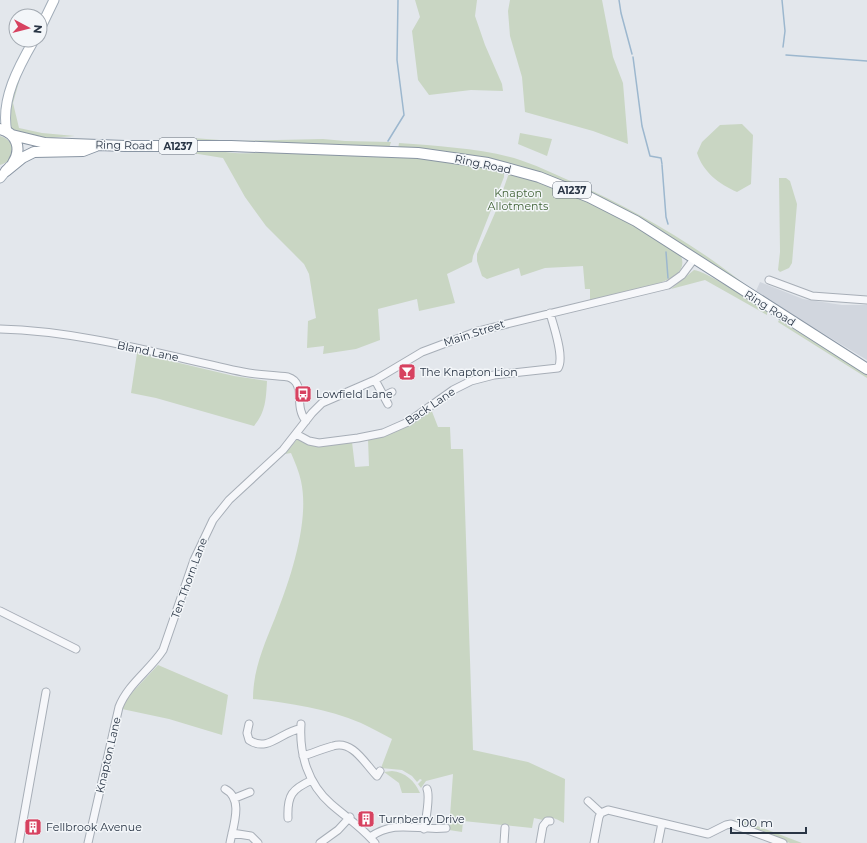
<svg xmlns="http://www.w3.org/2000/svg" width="867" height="843" font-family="Montserrat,sans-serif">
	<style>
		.built { fill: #d1d6de }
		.green { fill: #c9d6c3 }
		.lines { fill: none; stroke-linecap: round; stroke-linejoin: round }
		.stream { stroke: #9cb7ce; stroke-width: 1.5 }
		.minor-casing { stroke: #a7aeb7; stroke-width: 9 }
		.major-casing { stroke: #a1acb8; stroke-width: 11 }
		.highway-casing { stroke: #8995a3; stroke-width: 12 }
		.minor { stroke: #f6f7fa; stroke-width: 7 }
		.major { stroke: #fff; stroke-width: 9 }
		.highway { stroke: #fff; stroke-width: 10 }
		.labels { text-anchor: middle; stroke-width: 3; stroke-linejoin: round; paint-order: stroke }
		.shield { fill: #f3f6f9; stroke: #666f7b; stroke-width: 1 }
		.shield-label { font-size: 10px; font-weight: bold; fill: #293545 }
		.street-label { font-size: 11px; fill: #293545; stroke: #f3f6f9 }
		.park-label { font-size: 11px; fill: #406236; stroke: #f3f6f9 }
		.poi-label { font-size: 11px; fill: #293545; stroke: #f3f6f9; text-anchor: start }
	</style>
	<rect width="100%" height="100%" fill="#e3e7ec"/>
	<path class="built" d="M760,282L803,299L842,305H867V360L799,319L756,291Z"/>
	<path class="green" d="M415,0H477L475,16L485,45L502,84L503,91L471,90L429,95L418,80L412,31L420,17Z
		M510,0H602L613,57L623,83L628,144L593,131L525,112L522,77L510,36L508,11Z
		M24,64L13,103L19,128L42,133L75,136C61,137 25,141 14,132C0,120 19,78 24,64Z
		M742,124L753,135L751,184L737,192C719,184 703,172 697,153L702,142L720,125Z
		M520,133L552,139L547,156L518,144Z
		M0,136C17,140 16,161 0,165Z
		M157,138H193L233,141L323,139L345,141L391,142L389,148L346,146L332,144L214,142Z
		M399,143C437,146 477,148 514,158C534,164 554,174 573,182C633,209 691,242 743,283L739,285L568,184L398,149Z
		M196,149C209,150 222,152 235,153C254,154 274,151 293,152C360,153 440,153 504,172V177L473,256L472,262L447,274L455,303L419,311L417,299L378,309L380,340L356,349L323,354L324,346L307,348L308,321L316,318L309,274L304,264L266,226L245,197L223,158L186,152Z
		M509,173C571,190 628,219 681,256C684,264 682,269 676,275C666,284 606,298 590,302V289H585L583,266L545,268L521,276L519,268L487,279L482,276L477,261V254L495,213Z
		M779,178H786L790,181L797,204L792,263L789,268L780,272L778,270L780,252Z
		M694,270C706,271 754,303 767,311V315L705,280L671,289Z
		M779,320L867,374V378L778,322Z
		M137,353L234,376L267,381C266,398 266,412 254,426L156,398L131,393Z
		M431,409L438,427H450L451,449H463L473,750L528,762L565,779L564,823C557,819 551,815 543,820L534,818L532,828L463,821L462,832L449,830L453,774L426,781L421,788L418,784L422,780L420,779L417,782L412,776L402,770L381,768L392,739C382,734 372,728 361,723C327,709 290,703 253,699C253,670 264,645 275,618C290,580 310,522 301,481C299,472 295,462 291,453L285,454L298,438L331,444L352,442L355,467L369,466L368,439L394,432Z
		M158,665L228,695L222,735L169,719L122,709L126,699Z
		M392,771C405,772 415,781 420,793H402L399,783L384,772Z
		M736,818L802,843H790L734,823Z"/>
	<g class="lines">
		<path class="stream" d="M619,0L621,13L632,54
			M782,0L785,31L783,47
			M786,55L867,61
			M633,57L642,126L650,156L661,158L662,164
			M388,141L404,115L397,60L398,0
			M662,165L666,217L668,224
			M666,252L668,278"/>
		<g class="minor-casing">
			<path id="minor" d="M769,280L812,296L867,300
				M0,329C82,331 163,355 243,372C258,375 273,375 288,377C307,383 293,406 306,421
				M375,380L388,404
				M384,396L392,392
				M296,434L309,441L319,443L358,438L383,433L408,422L453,390L471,381L494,375L558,368C565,357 553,325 550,313
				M0,611L76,649
				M249,724L247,733L249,740C268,753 282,731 300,729
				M301,724C299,754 308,784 331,804C347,818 362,827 375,843
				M303,756C313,753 322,749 333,746C353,740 365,764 377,776L380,771
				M225,789C244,799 233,826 230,843
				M235,798L250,792
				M588,801L601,813
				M288,818C287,795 292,789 312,780
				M424,829C426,820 430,796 427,789
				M232,833L251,836L258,843
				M370,837C396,819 417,831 446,828
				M19,843L46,692
				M88,843L119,707C128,684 150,670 163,650L194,560L213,520L229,500L283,450L312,413L322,403L375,380L422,352L478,331L668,285L682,275L694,259
				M320,843L338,830L350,817
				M504,843L505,828
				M540,843L543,826L547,821H550
				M594,843L599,817L601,813L608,810L708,834L726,825L731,824L783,843
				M658,843L662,823"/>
		</g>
		<g class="major-casing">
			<path id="major" d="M40,29L54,0
				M7,132C0,100 19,66 34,40
				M0,178L10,166"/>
		</g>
		<g class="highway-casing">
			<path id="highway" d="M0,129C17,133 22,149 13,163
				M12,135L45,143L125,146H231L418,153L488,163L539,177L589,197L636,221L867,369
				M6,171L22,158L34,152L83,151L96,146"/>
		</g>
		<use href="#minor" class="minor"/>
		<use href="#major" class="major"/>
		<use href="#highway" class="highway"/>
	</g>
	<defs>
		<g id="bar-square" transform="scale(0.9)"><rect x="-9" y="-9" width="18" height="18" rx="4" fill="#d74260" stroke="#f3f6f9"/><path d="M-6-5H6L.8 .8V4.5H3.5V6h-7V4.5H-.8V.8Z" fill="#fff"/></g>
		<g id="bus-square" transform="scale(0.9)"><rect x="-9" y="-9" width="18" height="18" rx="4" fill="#d74260" stroke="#f3f6f9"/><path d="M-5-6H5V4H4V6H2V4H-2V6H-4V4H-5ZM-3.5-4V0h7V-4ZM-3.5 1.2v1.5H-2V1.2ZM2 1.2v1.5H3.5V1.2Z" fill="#fff"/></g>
		<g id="building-square" transform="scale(0.9)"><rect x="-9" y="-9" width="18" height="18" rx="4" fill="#d74260" stroke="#f3f6f9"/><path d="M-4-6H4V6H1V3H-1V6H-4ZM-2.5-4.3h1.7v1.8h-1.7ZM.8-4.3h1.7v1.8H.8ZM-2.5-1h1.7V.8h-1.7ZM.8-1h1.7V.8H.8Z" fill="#fff"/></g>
	</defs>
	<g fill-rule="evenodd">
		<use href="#bar-square" x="407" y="372"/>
		<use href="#bus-square" x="303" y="394"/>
		<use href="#building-square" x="366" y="819"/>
		<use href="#building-square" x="33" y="827"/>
	</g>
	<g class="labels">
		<g class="shield">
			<rect x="159" y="138" width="38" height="16" rx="3"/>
			<rect x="553" y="182" width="38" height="16" rx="3"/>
		</g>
		<g class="shield-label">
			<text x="178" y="150">A1237</text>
			<text x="572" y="194">A1237</text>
		</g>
		<g class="street-label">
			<text transform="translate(124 145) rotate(1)" y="4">Ring Road</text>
			<text transform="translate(483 164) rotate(12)" y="4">Ring Road</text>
			<text transform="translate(770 308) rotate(32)" y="4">Ring Road</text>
			<text transform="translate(474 333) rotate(-18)" y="4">Main Street</text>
			<text transform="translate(148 351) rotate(12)" y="4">Bland Lane</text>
			<text transform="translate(430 406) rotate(-34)" y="4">Back Lane</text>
			<text transform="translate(189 578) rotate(-70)" y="4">Ten Thorn Lane</text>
			<text transform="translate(108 755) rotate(-77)" y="4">Knapton Lane</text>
		</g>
		<g class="park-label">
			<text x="518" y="197">Knapton<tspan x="518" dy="13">Allotments</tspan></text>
		</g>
		<g class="poi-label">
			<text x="420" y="376">The Knapton Lion</text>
			<text x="316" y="398">Lowfield Lane</text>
			<text x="379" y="823">Turnberry Drive</text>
			<text x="46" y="831">Fellbrook Avenue</text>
		</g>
	</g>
	<g transform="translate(28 28) rotate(97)"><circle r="19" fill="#f3f6f9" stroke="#a2a9b1"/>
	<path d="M0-3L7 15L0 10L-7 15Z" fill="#d74260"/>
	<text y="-6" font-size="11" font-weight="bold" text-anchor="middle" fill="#293545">N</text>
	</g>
	<path d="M731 827v6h75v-6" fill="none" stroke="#293545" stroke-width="2"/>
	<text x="737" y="827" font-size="12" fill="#293545" stroke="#f3f6f9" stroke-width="3" paint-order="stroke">100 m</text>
</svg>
